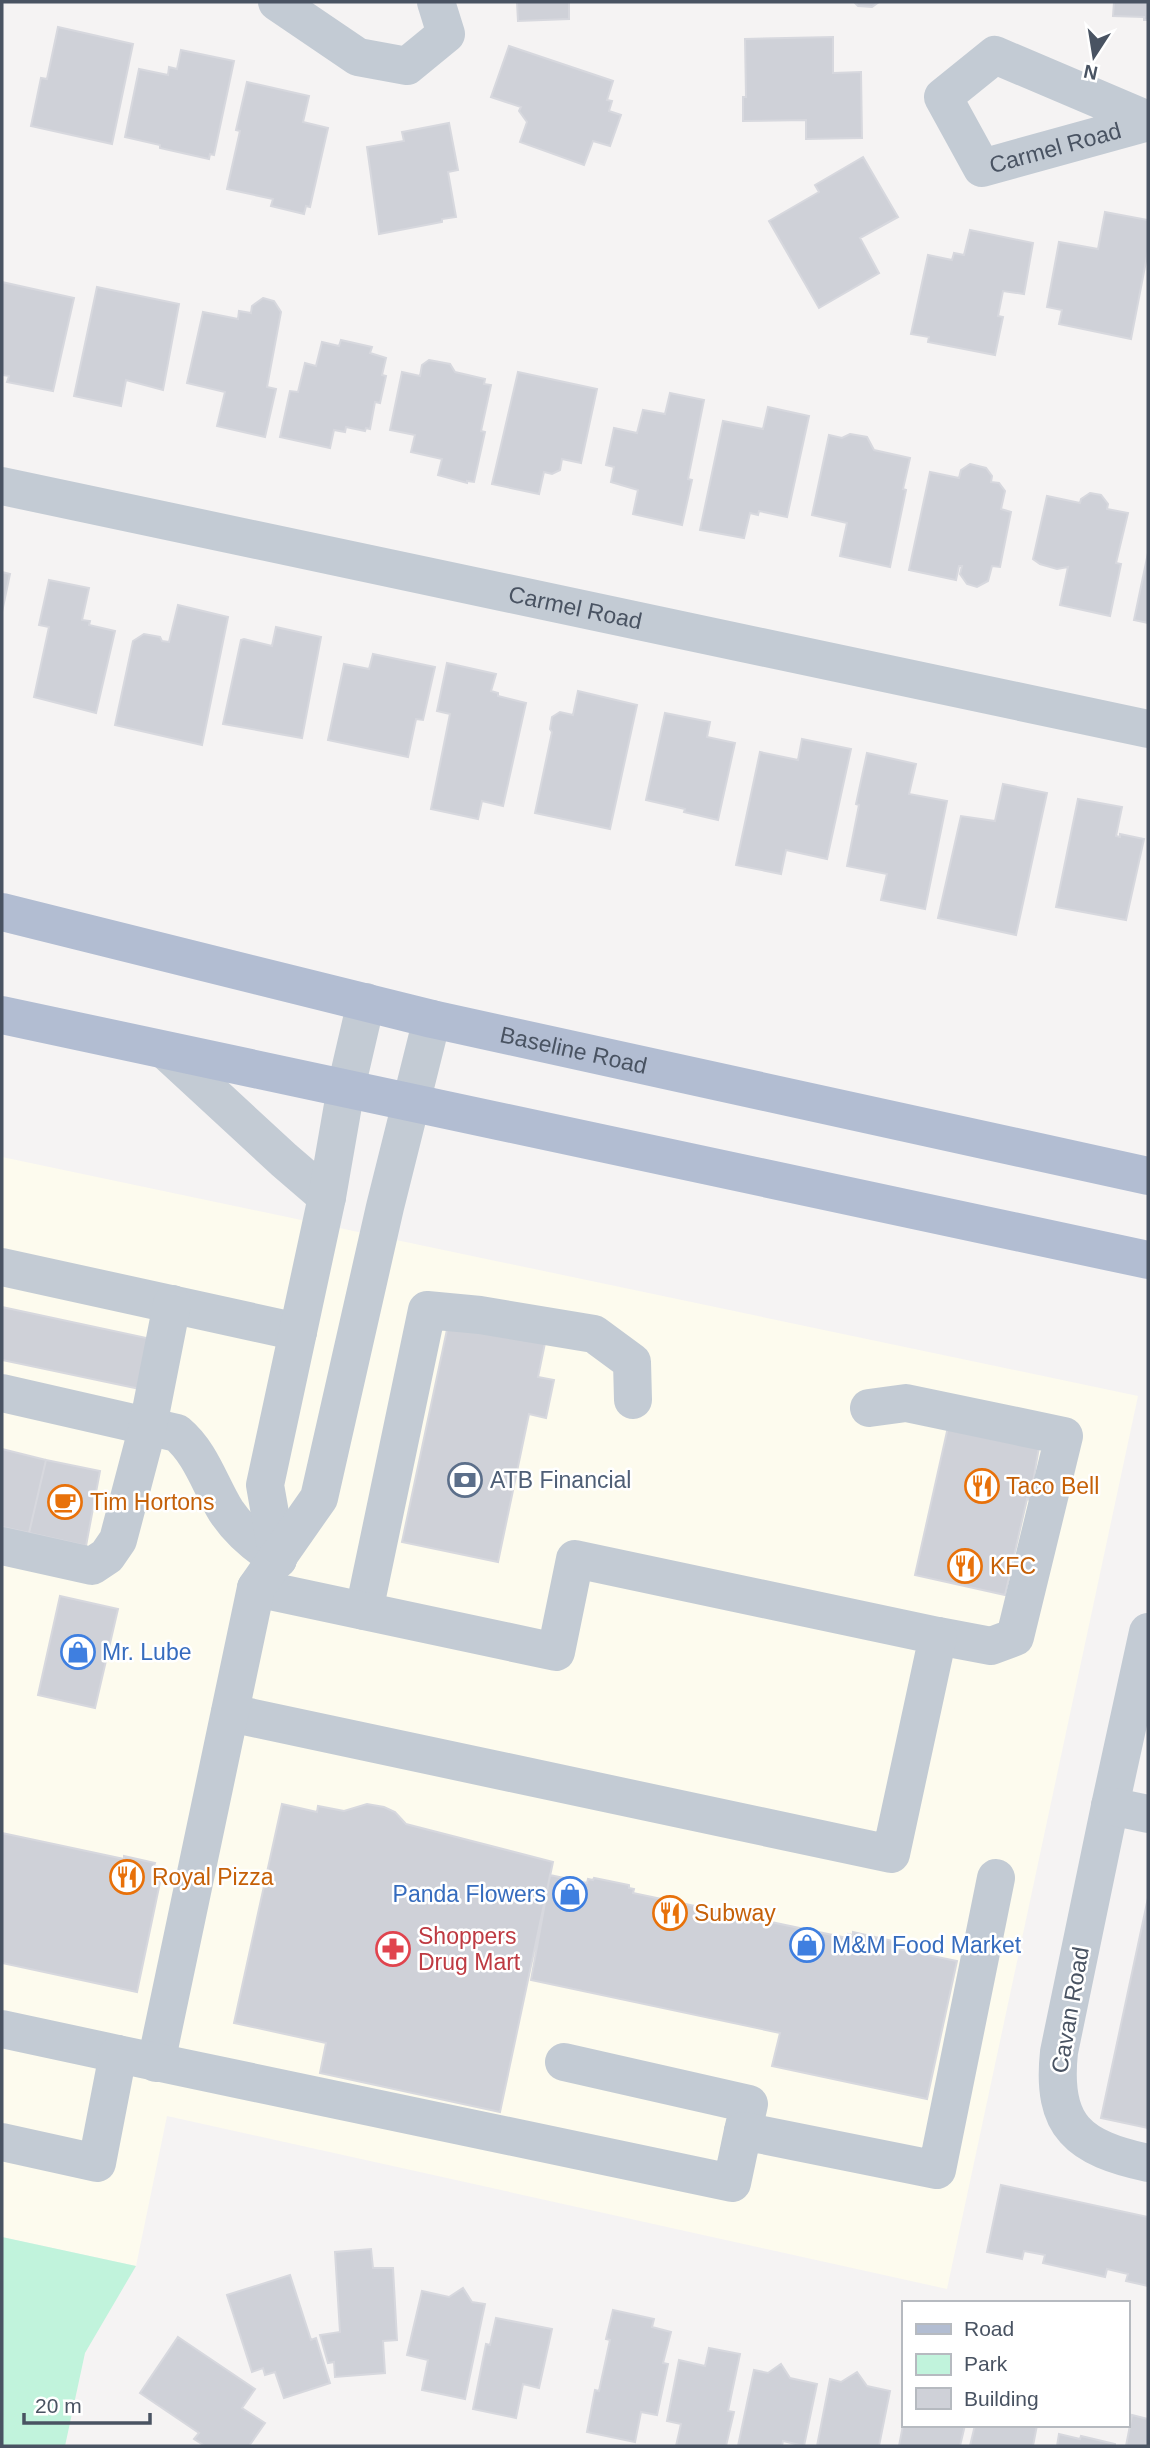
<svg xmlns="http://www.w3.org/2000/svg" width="1150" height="2448" font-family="Arial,sans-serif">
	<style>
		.commercial { fill: #fdfbee }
		.green { fill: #c1f3dc }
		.building { fill: #cfd1d8; stroke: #d7d8de; stroke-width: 2 }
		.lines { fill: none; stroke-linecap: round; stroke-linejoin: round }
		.minor { stroke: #c3cbd4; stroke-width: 38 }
		.major { stroke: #b2bdd2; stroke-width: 38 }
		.labels { text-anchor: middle; stroke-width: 5; stroke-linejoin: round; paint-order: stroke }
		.street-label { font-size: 23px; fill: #495362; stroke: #fff }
		.service-label { font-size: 23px; fill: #4e5e75; stroke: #fff; text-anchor: start }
		.food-label { font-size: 23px; fill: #c56008; stroke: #fff; text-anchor: start }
		.shop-label { font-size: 23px; fill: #366cbe; stroke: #fff; text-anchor: start }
		.health-label { font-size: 23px; fill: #be3a42; stroke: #fff; text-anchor: start }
	</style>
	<rect width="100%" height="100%" fill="#f5f3f3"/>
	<path class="commercial" d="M2,1157L1138,1396L947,2289L167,2116L136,2266L2,2237Z"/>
	<path class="green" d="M2,2237L136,2266L85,2353L65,2446H2Z"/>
	<path class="building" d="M517,2H569V19L518,21Z
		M854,2H879L872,7L858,6Z
		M1114,2H1148V20H1144V17L1113,16Z
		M58,27L133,44L112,144L31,126L41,78L47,79Z
		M833,37V73L861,72L862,138L806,139V120L743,121V97H746L745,39Z
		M509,46L613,81L607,100L612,101L609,111L621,115L610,146L593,141L584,165L520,142L527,122L519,111L521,107L491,97Z
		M181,50L234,61L214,155L210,154L209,159L160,148V145L125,137L139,69L168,75L169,67L177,69Z
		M247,82L309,96L303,122L328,128L310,207L306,206L304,214L271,206L273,199L227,189L240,131L236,130Z
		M449,123L458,170L448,172L456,217L442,219V222L379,234L367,147L404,141L402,132Z
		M863,157L898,217L860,238L879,273L819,308L769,221L819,192L815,185Z
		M1105,212L1148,220V251L1131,339L1059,324L1062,310L1047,307L1059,242L1098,249Z
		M970,230L1033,243L1024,294L1003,291L998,316L1003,317L995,355L928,342L929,337L911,334L928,255L952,260L954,253L964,255Z
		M2,282L74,298L53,391L7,382L9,376L2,375Z
		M97,287L179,304L163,390L126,380L121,406L74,396Z
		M263,298L274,301L281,312L267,387L276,389L265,437L217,426L225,392L187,383L203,312L238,319L239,311L251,313L252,306Z
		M341,340L372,347L370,353L386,358L382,375L386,376L380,403L375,402L370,429L366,428L365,431L346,427L345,432L334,430L330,448L280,437L290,391L298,392L305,363L316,366L322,342L339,346Z
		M429,360L450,364L455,372L485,379L484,384L491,385L481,431L485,432L474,482L467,481V483L438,475L442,459L411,452L415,435L390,430L402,372L420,376L422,365Z
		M518,372L597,389L581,463L562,459L560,470L552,474L544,472L539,494L492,484Z
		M670,393L704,400L688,479L692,480L682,525L633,514L638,490L611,482L614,467L606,465L614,428L637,433L643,410L665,414Z
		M768,407L809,416L787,517L759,511L758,515L750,513L744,538L700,530L723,421L763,429Z
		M850,434L867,437L874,450L910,458L903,489L906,490L890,567L840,556L847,523L812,515L829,435L842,438Z
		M970,464L986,468L992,476L991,482L999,483L1005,491L1001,509L1011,512L1000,567L992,566L988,581L977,587L967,584L960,574L962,566H959L956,580L909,570L930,472L959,478L961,470Z
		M1090,493L1101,495L1108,504L1107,509L1128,513L1116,563L1121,564L1110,616L1060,605L1068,567L1057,569L1040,564L1033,559L1047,496L1080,503L1081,499Z
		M1148,553V623L1134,620Z
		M2,572L10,574L2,612Z
		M49,580L89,588L82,620L90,621L89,625L115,631L96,713L34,697L49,627L39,625Z
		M178,605L228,617L202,745L115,725L133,641L144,634L160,637L162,641L169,642Z
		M276,627L321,637L302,738L223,724L241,640L244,639L272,646Z
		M373,654L435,667L423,720L416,719L408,757L328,740L344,664L369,669Z
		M447,663L496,674L491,691L498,693V696L526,703L503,806L482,801L478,819L431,809L450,714L437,711Z
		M578,691L637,705L610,829L535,813L552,732L550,729L552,717L560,712L573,715Z
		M665,713L710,722L707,737L735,743L718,820L684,812L685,809L646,800Z
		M802,739L851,749L827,859L786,850L781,874L736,865L760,752L798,760Z
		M867,753L916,764L909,794L947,801L925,909L881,900L887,874L847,866L859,805L856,804Z
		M1003,784L1047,793L1016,935L938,918L961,816L995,821Z
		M1078,799L1122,807L1116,836L1120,837V834L1144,839L1126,920L1056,907Z
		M2,1307L151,1339L140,1389L2,1360Z
		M551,1314L538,1377L554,1380L546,1418L529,1414L498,1562L402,1542L448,1325Z
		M948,1427L1039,1447L1030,1500L1027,1499L1005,1595L915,1575Z
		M2,1449L46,1460L29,1533L2,1527Z
		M46,1460L100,1471L86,1546L29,1533Z
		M60,1596L118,1609L95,1708L38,1695Z
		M282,1804L317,1812L318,1806L344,1811L367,1804L384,1807L395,1812L406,1824L553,1862L500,2112L320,2073L326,2043L234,2023Z
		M2,1833L124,1859V1856L155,1863L154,1866L163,1868L137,1992L2,1963Z
		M550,1875L587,1883L588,1879L593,1880L594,1878L629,1885V1888L634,1889L633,1893L847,1938L848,1934L853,1935V1932L893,1941V1944L899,1945L898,1949L957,1961L927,2099L772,2066L780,2033L531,1980Z
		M1148,1898V2128L1101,2118Z
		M1001,2185L1148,2217V2286L1126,2281L1128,2274L1107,2269L1105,2277L1043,2263L1045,2255L1024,2251L1022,2259L987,2252Z
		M371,2249L373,2268H393L397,2340L383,2341L385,2373L335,2377L334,2362L328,2363L320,2335L340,2332L335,2252Z
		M290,2275L311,2340L316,2338L330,2383L284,2398L275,2372L265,2375L263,2368L252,2372L227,2295Z
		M463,2288L472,2302L485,2304L465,2399L422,2390L428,2360L407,2355L422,2291L449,2297Z
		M613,2310L654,2319L652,2327L671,2332L663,2363L668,2364L657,2415L641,2412L635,2442L587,2432L595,2390L599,2391L610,2340L606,2339Z
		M496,2318L552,2329L539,2388L523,2384L516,2418L473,2409L486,2344L490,2345Z
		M178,2337L255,2389L242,2408L265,2423L249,2446H205L194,2439L199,2433L140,2393Z
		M709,2348L740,2354L728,2411L734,2412L726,2446H676L681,2424L667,2421L679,2360L705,2366Z
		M781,2364L790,2378L817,2384L804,2446L783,2441L782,2446H738L754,2370L768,2373Z
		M857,2372L867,2386L890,2391L879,2446H817L830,2379L841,2382Z
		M1132,2415L1148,2419V2446H1126Z
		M903,2425H965L960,2446H899Z
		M975,2425H1037L1033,2446H970Z
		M1059,2434L1080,2439L1081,2436L1115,2444V2446H1057Z"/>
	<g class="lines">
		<g class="minor">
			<path d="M277,2L358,57L407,66L446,34L436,2"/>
			<path id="s1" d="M1148,120L995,55L943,97L982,168L1148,122"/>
			<path id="s2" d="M2,486L1148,729"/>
			<path d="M166,1051L284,1160L327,1197"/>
			<path d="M2,1267L298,1332"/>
			<path d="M2,1393L177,1433C201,1453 210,1485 226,1511C240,1532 257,1546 278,1559"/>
			<path d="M869,1408L906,1403L1064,1436L1015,1637L991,1646L938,1636"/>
			<path d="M2,1546L92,1566L107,1556L118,1540L148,1426L172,1304"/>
			<path d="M278,1559L265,1485L327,1197L346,1088L366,1002"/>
			<path d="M364,1611L427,1310L480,1315L594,1334L632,1362L633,1400"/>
			<path d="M1148,1632L1110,1806L1059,2052C1051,2127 1079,2148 1148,2163"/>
			<path d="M230,1713L891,1854L938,1636L575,1559L556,1652L256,1588"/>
			<path d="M1110,1806L1148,1814"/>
			<path d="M2,2029L118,2054"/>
			<path d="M564,2062L749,2104L743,2131"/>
			<path d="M156,2063L256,1588L319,1498L385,1207L432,1019"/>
			<path d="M2,2142L97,2163L118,2054L732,2183L743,2131L937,2170L996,1878"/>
		</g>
		<g class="major">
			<path id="s3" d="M2,912L432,1019L1148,1176"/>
			<path d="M2,1015L1148,1260"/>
		</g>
	</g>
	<defs>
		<g id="bank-ring" transform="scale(1.75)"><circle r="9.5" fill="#fff" stroke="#5c6f8a" stroke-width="1.5"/><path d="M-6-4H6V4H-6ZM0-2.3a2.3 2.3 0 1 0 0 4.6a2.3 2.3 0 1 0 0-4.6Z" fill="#5c6f8a"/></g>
		<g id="restaurant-ring" transform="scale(1.75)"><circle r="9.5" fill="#fff" stroke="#e8710a" stroke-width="1.5"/><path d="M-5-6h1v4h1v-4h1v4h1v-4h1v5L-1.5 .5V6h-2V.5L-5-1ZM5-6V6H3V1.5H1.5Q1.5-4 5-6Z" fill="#e8710a"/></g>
		<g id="cafe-ring" transform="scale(1.75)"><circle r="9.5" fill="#fff" stroke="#e8710a" stroke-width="1.5"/><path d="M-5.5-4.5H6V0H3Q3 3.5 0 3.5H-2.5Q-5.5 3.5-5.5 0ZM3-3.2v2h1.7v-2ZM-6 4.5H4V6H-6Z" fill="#e8710a"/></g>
		<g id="shop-ring" transform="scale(1.75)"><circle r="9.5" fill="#fff" stroke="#3f7fe0" stroke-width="1.5"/><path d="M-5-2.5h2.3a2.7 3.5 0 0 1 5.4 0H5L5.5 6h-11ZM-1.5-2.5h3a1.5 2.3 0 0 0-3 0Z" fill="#3f7fe0"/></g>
		<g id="pharmacy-ring" transform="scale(1.75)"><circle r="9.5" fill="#fff" stroke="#e0444e" stroke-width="1.5"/><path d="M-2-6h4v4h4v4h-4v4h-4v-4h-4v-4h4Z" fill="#e0444e"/></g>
	</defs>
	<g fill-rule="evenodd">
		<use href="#bank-ring" x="465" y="1480"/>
		<use href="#restaurant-ring" x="982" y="1486"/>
		<use href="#cafe-ring" x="65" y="1502"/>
		<use href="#restaurant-ring" x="965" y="1566"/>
		<use href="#shop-ring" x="78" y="1652"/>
		<use href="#restaurant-ring" x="127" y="1877"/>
		<use href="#shop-ring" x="570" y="1894"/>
		<use href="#restaurant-ring" x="670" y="1913"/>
		<use href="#shop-ring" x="807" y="1945"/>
		<use href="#pharmacy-ring" x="393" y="1949"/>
	</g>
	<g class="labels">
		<g class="street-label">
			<text dy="8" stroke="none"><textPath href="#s1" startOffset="390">Carmel Road</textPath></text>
			<text dy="8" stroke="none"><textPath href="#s2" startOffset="586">Carmel Road</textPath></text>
			<text dy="8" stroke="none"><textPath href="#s3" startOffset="588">Baseline Road</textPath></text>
			<text transform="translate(1070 2010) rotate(-80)" y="8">Cavan Road</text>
		</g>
		<g class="service-label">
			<text x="490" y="1488">ATB Financial</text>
		</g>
		<g class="food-label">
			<text x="1006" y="1494">Taco Bell</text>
			<text x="90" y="1510">Tim Hortons</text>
			<text x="990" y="1574">KFC</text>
			<text x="152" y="1885">Royal Pizza</text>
			<text x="694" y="1921">Subway</text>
		</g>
		<g class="shop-label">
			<text x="102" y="1660">Mr. Lube</text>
			<text x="546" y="1902" text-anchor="end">Panda Flowers</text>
			<text x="832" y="1953">M&amp;M Food Market</text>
		</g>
		<g class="health-label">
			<text x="418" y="1944">Shoppers<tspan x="418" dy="26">Drug Mart</tspan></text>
		</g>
	</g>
	<rect width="1150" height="2448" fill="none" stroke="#495362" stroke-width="7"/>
	<rect x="902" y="2301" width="228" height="126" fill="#ffffff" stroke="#b6bac0" stroke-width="2"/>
	<rect x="916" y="2324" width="35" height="10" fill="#b2bdd2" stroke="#b6bac0" stroke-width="2"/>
	<text x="964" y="2336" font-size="21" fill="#495362">Road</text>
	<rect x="916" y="2354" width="35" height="21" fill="#c1f3dc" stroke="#b6bac0" stroke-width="2"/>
	<text x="964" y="2371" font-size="21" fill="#495362">Park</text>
	<rect x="916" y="2388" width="35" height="21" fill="#cfd1d8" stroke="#b6bac0" stroke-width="2"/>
	<text x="964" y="2406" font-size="21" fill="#495362">Building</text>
	<g transform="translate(1094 56) rotate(192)" stroke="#ffffff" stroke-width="5" paint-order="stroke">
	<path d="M0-5L12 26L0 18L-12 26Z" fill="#495362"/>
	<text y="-10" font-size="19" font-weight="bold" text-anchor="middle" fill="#495362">N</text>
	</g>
	<path d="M24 2413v10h126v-10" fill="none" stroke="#495362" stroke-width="3.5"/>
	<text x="35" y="2413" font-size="21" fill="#495362" stroke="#ffffff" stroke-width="5" paint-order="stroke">20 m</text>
</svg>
